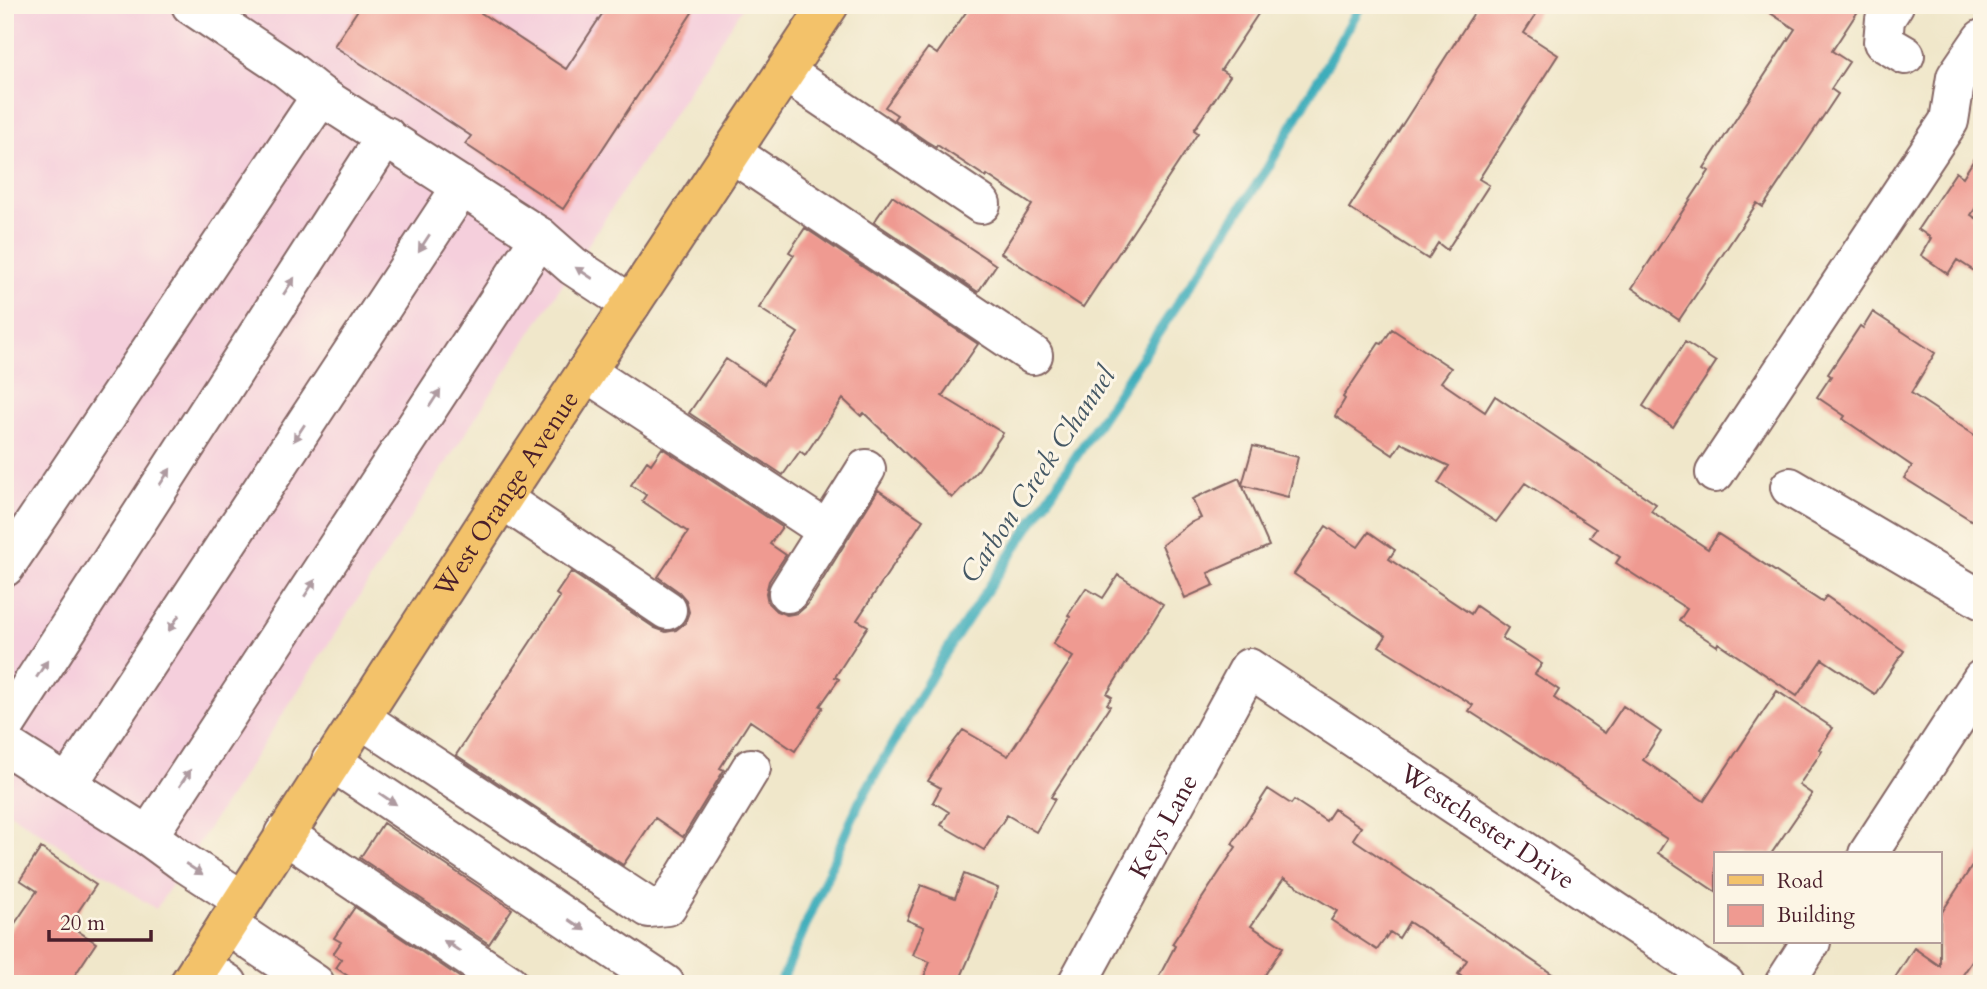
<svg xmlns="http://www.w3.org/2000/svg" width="1987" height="989" font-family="Cardo,serif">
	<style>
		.built { fill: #f5cfdc }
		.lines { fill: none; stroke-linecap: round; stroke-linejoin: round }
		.stream { stroke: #3eadbb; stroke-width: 10 }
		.building { fill: #ef9a91 }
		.minor-casing { stroke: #846563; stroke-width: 42 }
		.major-casing { stroke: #846563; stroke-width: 42 }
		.minor { stroke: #fff; stroke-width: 38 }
		.major { stroke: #f3c26a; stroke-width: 38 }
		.oneway { fill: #ae9aa0 }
		.labels { text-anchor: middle; stroke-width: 6; stroke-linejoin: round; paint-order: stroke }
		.street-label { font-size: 26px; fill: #4a1f2b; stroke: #fcf5e5 }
		.water-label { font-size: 28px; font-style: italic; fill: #455865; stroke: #fcf5e5 }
	</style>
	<rect width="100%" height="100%" fill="#fcf5e5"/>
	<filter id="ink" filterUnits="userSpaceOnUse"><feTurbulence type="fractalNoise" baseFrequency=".0143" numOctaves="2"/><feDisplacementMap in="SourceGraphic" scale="14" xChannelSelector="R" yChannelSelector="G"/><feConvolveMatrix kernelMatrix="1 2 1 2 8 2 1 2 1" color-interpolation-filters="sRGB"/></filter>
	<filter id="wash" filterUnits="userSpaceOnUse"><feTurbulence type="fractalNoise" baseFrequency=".00686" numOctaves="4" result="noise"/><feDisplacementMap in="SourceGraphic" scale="28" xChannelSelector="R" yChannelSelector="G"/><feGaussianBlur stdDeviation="1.57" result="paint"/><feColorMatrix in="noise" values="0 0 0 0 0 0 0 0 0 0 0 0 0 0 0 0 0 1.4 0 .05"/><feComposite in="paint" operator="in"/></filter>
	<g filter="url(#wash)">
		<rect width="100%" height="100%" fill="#f0e7ca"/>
		<path class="built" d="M5,5H744L156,909L5,810Z"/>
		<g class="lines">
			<path class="stream" d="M780,984L859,803L940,661L1267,169L1361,5"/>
		</g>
		<g id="blocks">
			<path class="building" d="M361,5H469L566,69L608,5H697L563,209L465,144L471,136L334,46Z
				M971,5H1264L1221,70L1230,76L1194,130L1198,133L1083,307L1001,253L1032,205L987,175L986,177L937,145L936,147L926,141L894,119L897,115L885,107L928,48L937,54Z
				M1479,5H1542L1524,33L1558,55L1479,179L1489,185L1447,250L1438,243L1428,259L1349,208Z
				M1758,5H1862L1832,51L1849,62L1831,89L1838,94L1763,207L1757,203L1679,320L1632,288L1709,171L1704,168L1795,29Z
				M1982,147V198L1971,215L1982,222V276L1957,260L1948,274L1921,255L1931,238L1918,229L1956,172L1963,177Z
				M892,196L996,265L978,292L874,222Z
				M805,228L978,344L942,396L1003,433L978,470L952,498L864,413L861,416L843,399L805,455L800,451L783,475L689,413L726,359L764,384L798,333L759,308L794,255L789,252Z
				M1873,312L1935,353L1911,393L1982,440V527L1904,478L1912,466L1843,419L1845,416L1817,397L1831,376L1828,374L1860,326L1863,328Z
				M1392,329L1451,368L1441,382L1485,412L1495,396L1656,504L1651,511L1708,549L1718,534L1822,602L1826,596L1904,651L1875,694L1822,659L1797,696L1718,643L1717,646L1679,621L1687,609L1616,563L1620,557L1590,537L1596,529L1525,483L1496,522L1438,483L1449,466L1401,443L1393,455L1335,416L1345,399L1343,397L1379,343L1382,344Z
				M1685,342L1716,362L1673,427L1643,406Z
				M1253,446L1298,457L1288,497L1242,485Z
				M662,448L782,527L770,544L786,555L769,581L766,593L768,603L776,611L787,615L798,613L807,605L878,490L923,520L857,620L868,626L835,677L839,679L820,706L823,707L795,751L750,721L720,768L724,770L683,837L655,818L623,865L456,755L560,597L556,594L571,572L655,628L666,632L676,630L685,623L689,612L686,600L679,592L658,577L688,532L642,501L646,495L631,485L647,461L651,464Z
				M1239,478L1269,546L1208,573L1214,585L1185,598L1162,545L1190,523L1201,518L1192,499Z
				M1326,526L1358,547L1369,532L1395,550L1389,559L1471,614L1476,606L1508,628L1502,638L1542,664L1535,674L1559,690L1554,698L1605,733L1623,706L1661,732L1643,760L1704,801L1777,691L1833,728L1819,749L1822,751L1799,785L1812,794L1771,854H1716V892L1658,853L1667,839L1469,711L1473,705L1379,646L1386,636L1294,574Z
				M1118,575L1163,604L1107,694L1112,697L1107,704L1110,706L1051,797L1055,799L1036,832L1007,815L984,850L941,825L949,812L933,802L941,788L928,781L950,747L963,730L1008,756L1073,657L1053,644L1070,617L1068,615L1086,588L1103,598Z
				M1268,789L1291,804L1294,800L1326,821L1334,809L1361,827L1353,839L1567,984H1473L1458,974L1467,960L1409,922L1399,938L1390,932L1377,950L1331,920L1337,911L1284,878L1251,926L1283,947L1259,984H1155L1175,946L1172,944L1236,847L1232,844Z
				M383,823L512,909L489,944L360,858Z
				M41,848L96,885L69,925L96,943L69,984H5V938L37,891L20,880Z
				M1982,851V947L1960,979L1967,984H1891L1914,948L1940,966V915Z
				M964,874L998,888L987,916L958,984H921L930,962L913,955L924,927L907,920L921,885L955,898Z
				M355,907L465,981L463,984H360L336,968L342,959L333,954L341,942L334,938Z"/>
		</g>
	</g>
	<g filter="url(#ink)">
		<use href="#blocks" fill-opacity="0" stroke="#846563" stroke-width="2"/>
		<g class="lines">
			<g class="minor-casing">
				<g id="minor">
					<path d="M191,5L287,69L321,96"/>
					<path d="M1894,5L1885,19L1883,42L1905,55"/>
					<path d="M785,72L981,204"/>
					<path d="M732,153L1033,355"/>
					<path d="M586,372L828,531"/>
					<path d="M1715,473L1949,121L1956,77L1982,39"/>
					<path d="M1790,487L1982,600"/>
					<path d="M502,499L667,610"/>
					<path d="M5,567L321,96L540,237L573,266L631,304"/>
					<path d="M788,593L866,469"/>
					<path d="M360,718L649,908L667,906L751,768"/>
					<path d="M5,726L386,136"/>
					<path d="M5,745L148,836L182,861L242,900"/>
					<path d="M331,761L665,984"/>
					<path d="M68,784L462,186"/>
					<path d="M284,834L509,984"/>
					<path d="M148,836L540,237"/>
					<path d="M1868,854L1982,679"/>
					<path d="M227,925L315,984"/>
					<path d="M200,966L228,984"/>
					<path id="s1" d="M1077,984L1249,668L1725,984"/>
					<path d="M1784,984L1811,942"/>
				</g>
			</g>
			<g class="major-casing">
				<g id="major">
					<path id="s2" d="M189,984L502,499L829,5"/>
				</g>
			</g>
			<use href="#minor" class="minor"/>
			<use href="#major" class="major"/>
		</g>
		<defs><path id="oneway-solid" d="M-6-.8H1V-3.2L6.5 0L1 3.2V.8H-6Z" transform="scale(1.75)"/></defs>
		<g class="oneway">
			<use href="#oneway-solid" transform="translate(424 243) rotate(123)"/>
			<use href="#oneway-solid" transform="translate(584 273) rotate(-147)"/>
			<use href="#oneway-solid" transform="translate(289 286) rotate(-57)"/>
			<use href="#oneway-solid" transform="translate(435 398) rotate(-57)"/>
			<use href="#oneway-solid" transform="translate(299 433) rotate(123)"/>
			<use href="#oneway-solid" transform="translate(165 477) rotate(-57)"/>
			<use href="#oneway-solid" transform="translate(310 588) rotate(-57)"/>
			<use href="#oneway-solid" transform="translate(174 623) rotate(123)"/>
			<use href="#oneway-solid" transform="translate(42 669) rotate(-57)"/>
			<use href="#oneway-solid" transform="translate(185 778) rotate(-57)"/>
			<use href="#oneway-solid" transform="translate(388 799) rotate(34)"/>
			<use href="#oneway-solid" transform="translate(194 869) rotate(33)"/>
			<use href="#oneway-solid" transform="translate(577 925) rotate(34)"/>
			<use href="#oneway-solid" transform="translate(452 946) rotate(-146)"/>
		</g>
	</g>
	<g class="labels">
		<g class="street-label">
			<text dy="9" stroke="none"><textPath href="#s2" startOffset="584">West Orange Avenue</textPath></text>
			<text dy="9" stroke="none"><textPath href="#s1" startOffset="180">Keys Lane</textPath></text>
			<text dy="9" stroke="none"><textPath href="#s1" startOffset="646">Westchester Drive</textPath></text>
		</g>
		<g class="water-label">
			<text transform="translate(1037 474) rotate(-56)" y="10">Carbon Creek Channel</text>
		</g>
	</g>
	<rect width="1987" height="989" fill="none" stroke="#fcf5e5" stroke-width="28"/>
	<rect x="1714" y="852" width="228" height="91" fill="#fcf5e5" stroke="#b59f9b" stroke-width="2"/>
	<rect x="1728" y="875" width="35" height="10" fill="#f3c26a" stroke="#b59f9b" stroke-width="2"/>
	<text x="1777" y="888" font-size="21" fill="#4a1f2b">Road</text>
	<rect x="1728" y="905" width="35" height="21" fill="#ef9a91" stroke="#b59f9b" stroke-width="2"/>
	<text x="1777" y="922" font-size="21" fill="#4a1f2b">Building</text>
	<path d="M49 930v10h102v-10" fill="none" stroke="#4a1f2b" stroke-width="3.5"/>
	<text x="60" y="930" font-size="21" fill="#4a1f2b" stroke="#fcf5e5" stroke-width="5" paint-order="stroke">20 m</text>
</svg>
